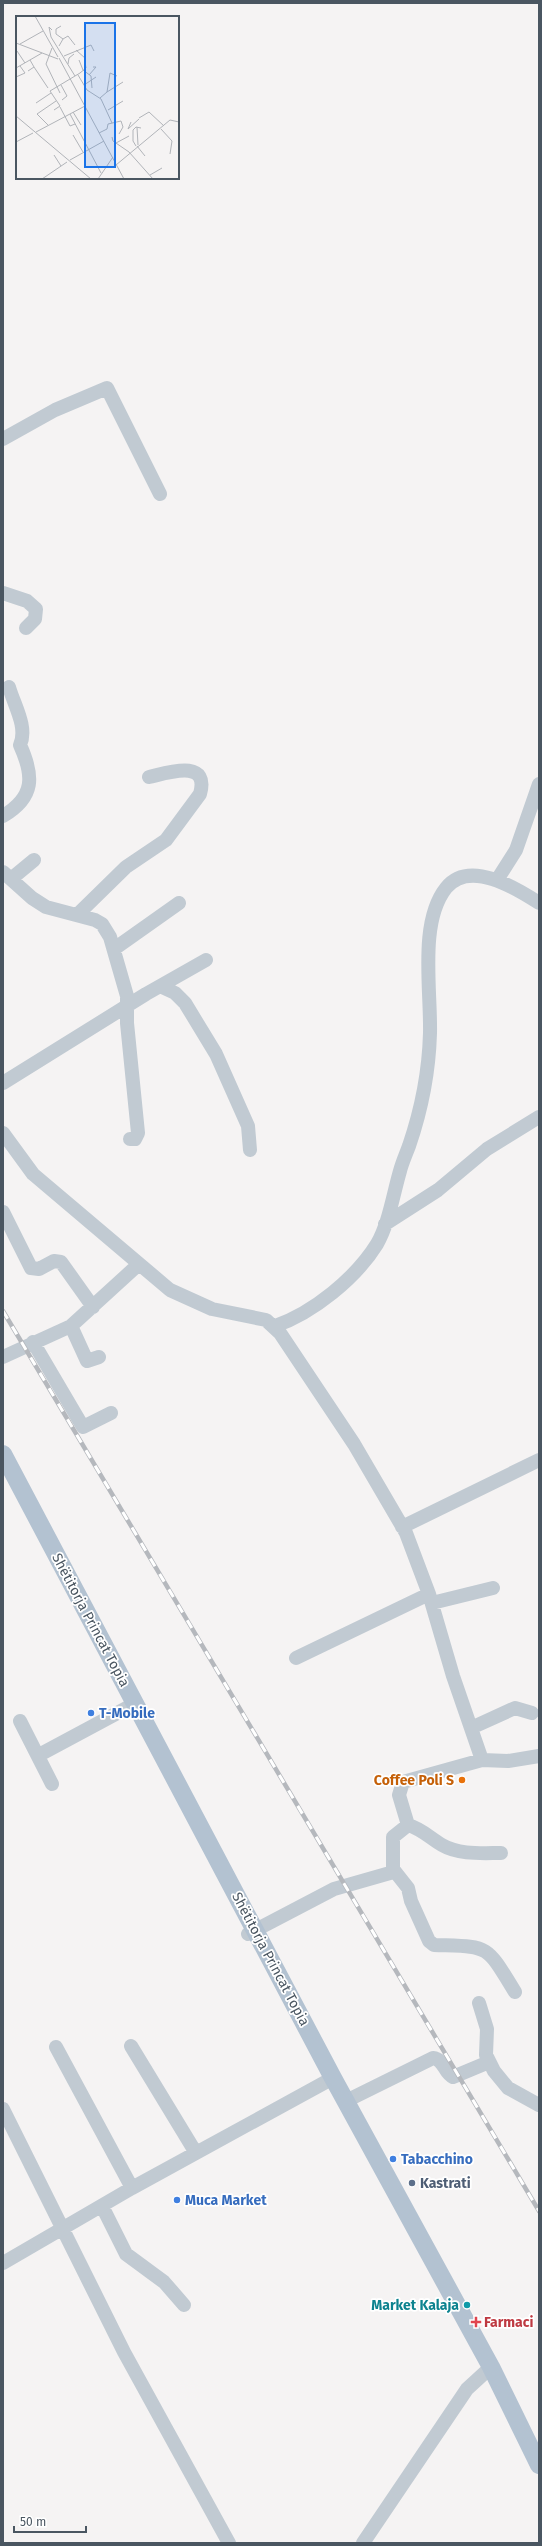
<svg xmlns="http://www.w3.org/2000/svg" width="542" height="2546" font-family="'Fira Sans',sans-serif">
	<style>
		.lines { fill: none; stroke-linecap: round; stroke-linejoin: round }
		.minor { stroke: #c1cad2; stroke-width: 14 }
		.major { stroke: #b3c2d1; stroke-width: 18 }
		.rail-casing { stroke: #b5b8bd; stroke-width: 4.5 }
		.rail { stroke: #fff; stroke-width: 3; stroke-dasharray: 9; stroke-linecap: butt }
		.shop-dot { fill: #3f7fe0; stroke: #fff; stroke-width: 1.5 }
		.food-dot { fill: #e8710a; stroke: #fff; stroke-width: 1.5 }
		.service-dot { fill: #5c6f8a; stroke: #fff; stroke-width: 1.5 }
		.culture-dot { fill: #0f9aa8; stroke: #fff; stroke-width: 1.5 }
		.health-dot { fill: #e0444e; stroke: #fff; stroke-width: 1.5 }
		.labels { text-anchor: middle; stroke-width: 3.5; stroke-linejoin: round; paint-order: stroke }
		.street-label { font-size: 14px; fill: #4a5661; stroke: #fff }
		.shop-label { font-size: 14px; font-weight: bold; fill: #366cbe; stroke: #fff; text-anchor: start }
		.food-label { font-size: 14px; font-weight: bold; fill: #c56008; stroke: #fff; text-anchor: end }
		.service-label { font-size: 14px; font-weight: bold; fill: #4e5e75; stroke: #fff; text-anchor: start }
		.culture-label { font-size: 14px; font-weight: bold; fill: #0d838f; stroke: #fff; text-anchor: end }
		.health-label { font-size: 14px; font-weight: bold; fill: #be3a42; stroke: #fff; text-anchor: start }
		.inset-road { fill: none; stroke: #b1b4b9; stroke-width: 1 }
		.view { fill: #1a73e8; fill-opacity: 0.15; stroke: #1a73e8; stroke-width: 2 }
		.inset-edge { fill: none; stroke: #4a5661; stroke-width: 2 }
	</style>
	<rect width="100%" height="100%" fill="#f5f3f3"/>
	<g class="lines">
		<path class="minor" d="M3,439L55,410L107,388L160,494
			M3,593L27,601L36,609L35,619L26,628
			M3,816C35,797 34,776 20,745C28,727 14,705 9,687
			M3,872L32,898L46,907L95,920L102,924L110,937L127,996V1023L138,1133L135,1139H130
			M11,879L34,860
			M497,880L516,850L539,784
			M77,915L126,867L166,840L200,794C210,758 167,773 149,777
			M114,949L179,903
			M162,987L175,993L185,1003L216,1054L248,1126L250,1150
			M3,1083L146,994L206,960
			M3,1133L33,1174L170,1290L212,1309L266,1320L280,1333L354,1444L406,1533L429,1594L453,1676L482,1760
			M3,1212L31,1268L39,1269L54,1261L61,1262L93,1307
			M385,1224L438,1190L487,1149L539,1117
			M71,1326L87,1361L99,1357
			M275,1326C313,1313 356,1278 377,1244C389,1223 393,1195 400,1171C402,1163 406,1154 409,1146C421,1111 429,1070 430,1033C431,989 419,922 446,888C469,859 516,888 539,903
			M33,1342L83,1427L111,1413
			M3,1357L71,1326L139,1264
			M402,1527L539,1460
			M432,1603L493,1588
			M296,1658L429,1594
			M20,1721L52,1784
			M471,1728L515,1708L532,1713
			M39,1755L136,1703
			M408,1825C422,1829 430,1838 442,1845C459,1855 482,1853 501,1853
			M393,1869L408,1888L411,1901L429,1941L434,1945C490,1947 485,1943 515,1992
			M248,1934L334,1889L390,1873L393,1869V1837L408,1825L399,1795L403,1782L482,1760L508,1761L539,1756
			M479,2003L487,2029L486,2055L494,2071L508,2088L539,2105
			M131,2046L196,2153
			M56,2047L132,2188
			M346,2101L433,2058C444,2059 444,2073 453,2077L489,2062
			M3,2109L124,2352L229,2543
			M102,2206L126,2254L164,2282L184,2305
			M3,2263L132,2188L333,2078
			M363,2543L467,2389L491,2367"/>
		<path class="major" d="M3,1454L333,2078L491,2367L539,2465"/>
		<g class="rail-casing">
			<path id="rail" d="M3,1311L539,2211"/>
		</g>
		<use href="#rail" class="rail"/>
	</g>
	<g class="shop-dot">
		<circle cx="91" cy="1713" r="4"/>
		<circle cx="393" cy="2159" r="4"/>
		<circle cx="177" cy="2200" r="4"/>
	</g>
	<circle class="food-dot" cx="462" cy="1780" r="4"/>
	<circle class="service-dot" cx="412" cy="2183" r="4"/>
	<circle class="culture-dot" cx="467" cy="2305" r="4"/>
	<path class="health-dot" d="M474 2316h4v4h4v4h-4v4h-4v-4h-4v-4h4z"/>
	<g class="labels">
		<g class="street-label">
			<text transform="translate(91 1620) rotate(62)" y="5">Shëtitorja Princat Topia</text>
			<text transform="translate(271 1959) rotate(62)" y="5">Shëtitorja Princat Topia</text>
		</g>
		<g class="shop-label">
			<text x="99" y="1718">T-Mobile</text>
			<text x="401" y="2164">Tabacchino</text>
			<text x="185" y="2205">Muca Market</text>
		</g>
		<g class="food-label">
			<text x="454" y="1785">Coffee Poli S</text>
		</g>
		<g class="service-label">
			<text x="420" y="2188">Kastrati</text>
		</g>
		<g class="culture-label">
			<text x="459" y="2310">Market Kalaja</text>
		</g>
		<g class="health-label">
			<text x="484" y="2327">Farmaci</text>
		</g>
	</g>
	<g transform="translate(16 16)">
		<rect width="163" height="163" fill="#f5f3f3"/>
		<path class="inset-road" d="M19,0L42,41M36,14L33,11L35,21L59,60M47,23L52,20L59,29M0,27L42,43M4,28L27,15M43,30L47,23L40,18V13L45,10M36,32L30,48L44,77M60,34L70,43M1,35L9,47M48,40L75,29L78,35M43,42L108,163M63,44L67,54L75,60L76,72M52,48L53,42L58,38M18,51L32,72M0,52L26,37M12,55L18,51L14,44M62,59L71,74L85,83L96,107M73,59L80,51H77M0,61L9,57L4,50M45,69L51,80L46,84M68,69L80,61M91,76L107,66M84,82L91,76L94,57L101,60M20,87L35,77M44,91L54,110L59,108M38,94L44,90L34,75L64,57L70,52L69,46M92,94L107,85M57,96L65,109M54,98L85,157M0,100L75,163M123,102L133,96L148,110M115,106L112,113L123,103M32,109L21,98L40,85M121,111L122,129M145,113L156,125L154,138M20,116L69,90M83,117L91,113L92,108L105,105L107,111L103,118M57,119L67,136M96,121L97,125L113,136L137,163M0,126L17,117M100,127L113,120M120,130L117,125V114L120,111L125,112M121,130L129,140M38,139L45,150M54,144L88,125M100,149L154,104L163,106M134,159L146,152M26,163L51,146M82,163L97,141"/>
		<path class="view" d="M69,7H99V151H69Z"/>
		<rect width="163" height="163" class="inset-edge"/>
	</g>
	<rect width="542" height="2546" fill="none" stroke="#4a5661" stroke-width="8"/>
	<path d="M14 2526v6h72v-6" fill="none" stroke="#4a5661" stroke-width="2"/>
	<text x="20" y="2526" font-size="12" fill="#4a5661" stroke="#ffffff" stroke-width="3" paint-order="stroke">50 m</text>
</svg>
